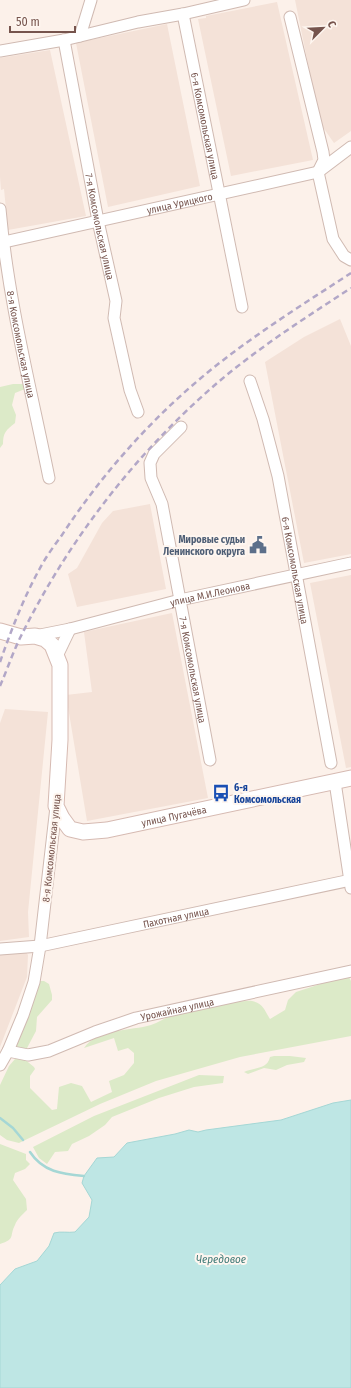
<svg xmlns="http://www.w3.org/2000/svg" width="351" height="1388" font-family="'Fira Sans Condensed',sans-serif">
	<style>
		.residential { fill: #f4e2d8 }
		.green { fill: #dceac8 }
		.water { fill: #bee6e4; stroke: #a5d7d5 }
		.lines { fill: none; stroke-linecap: round; stroke-linejoin: round }
		.stream { stroke: #a5d7d5; stroke-width: 2.5 }
		.minor-casing { stroke: #d0bab2; stroke-width: 13 }
		.secondary-casing { stroke: #d6bab2; stroke-width: 17 }
		.minor { stroke: #fff; stroke-width: 11 }
		.secondary { stroke: #fff; stroke-width: 15 }
		.rail { stroke: #b2a7c7; stroke-width: 2.5; stroke-dasharray: 6 4; stroke-linecap: butt }
		.labels { text-anchor: middle; stroke-width: 4; stroke-linejoin: round; paint-order: stroke }
		.street-label { font-size: 10px; fill: #76544d; stroke: #fef6f0 }
		.service-label { font-size: 10px; font-weight: bold; fill: #4e5e75; stroke: #fef6f0; text-anchor: end }
		.transit-label { font-size: 10px; font-weight: bold; fill: #164399; stroke: #fef6f0; text-anchor: start }
		.water-label { font-size: 11px; font-style: italic; fill: #417b78; stroke: #fef6f0 }
	</style>
	<rect width="100%" height="100%" fill="#fcf1ea"/>
	<path class="residential" d="M295,0H351V131L334,143L320,123Z
		M277,2L313,160L231,176L198,19L206,18V16Z
		M167,24L200,186L108,207L76,43Z
		M50,50L86,216L8,230L4,189L1,190L0,177V58Z
		M340,319L351,346V554L304,563L265,362L304,337Z
		M150,504L166,589L77,607L68,574L77,568L102,523L113,511Z
		M351,575V767L346,768L310,583Z
		M172,613L208,798L87,821L66,695L92,692L84,632Z
		M5,709L48,712L28,912L29,937L0,941V723Z
		M24,949L28,955L27,977L0,1047V955Z"/>
	<path class="green" d="M13,384H24L25,389L15,393L12,405L16,415L15,423C6,430 3,433 3,444L0,448V387Z
		M349,977L351,981V1036L240,1057L156,1081L100,1104L19,1143L7,1140L0,1135V1085L9,1066L15,1059L23,1058L34,1067L35,1069L30,1076V1088L52,1110L57,1109L59,1087L71,1083L82,1086L91,1102L112,1092L109,1081L124,1075L134,1063V1053L128,1048L118,1051L114,1038L84,1048C98,1028 131,1031 151,1025C158,1023 164,1018 171,1016C181,1012 244,999 252,1001C264,1004 264,1010 270,1019L285,1010L288,1000L296,992L339,978Z
		M37,981H44L49,984L52,995V1000L37,1017L36,1031L26,1050L15,1049V1045Z
		M274,1056H290L306,1058L304,1062L287,1065L276,1070L264,1068L248,1074L244,1072C254,1067 267,1070 270,1057Z
		M199,1075L224,1076L223,1083L194,1087L159,1098L112,1117L105,1125L89,1136L72,1144L68,1151L55,1152L47,1164L39,1158L33,1147L94,1116Z
		M0,1144L26,1154V1160L30,1164L25,1169L15,1173L13,1180L26,1199L27,1210C23,1214 17,1219 15,1225C9,1236 16,1239 0,1244Z"/>
	<path class="water" d="M351,1100V1388H0V1285L15,1269L37,1261L49,1246L54,1233C61,1231 68,1233 75,1232L89,1217L92,1200L82,1183L84,1176L97,1158L114,1157L127,1143L175,1134L189,1130L198,1132L206,1130L281,1120L333,1103Z"/>
	<g class="lines">
		<path class="stream" d="M0,1118L13,1128L23,1140
			M30,1152C43,1172 62,1174 84,1176"/>
		<g class="minor-casing">
			<g id="minor">
				<path id="s1" d="M183,14L242,307"/>
				<path d="M290,17L323,152L324,160L318,172L333,239L344,256L351,260"/>
				<path d="M80,36L91,0"/>
				<path id="s2" d="M64,40L98,221L116,301L114,318L130,390L138,412"/>
				<path d="M0,51L64,40L138,22L183,14L244,0"/>
				<path id="s3" d="M0,209C8,300 31,389 49,478"/>
				<path id="s4" d="M0,243L318,172L351,147"/>
				<path id="s5" d="M250,381L263,419L278,476L331,763"/>
				<path id="s6" d="M181,427L154,454L150,463L151,478L162,504L210,760"/>
				<path id="s7" d="M35,636L70,629L180,600L351,563"/>
				<path d="M57,656L70,629"/>
				<path d="M335,782L351,888"/>
				<path id="s8" d="M0,949L40,946L351,880"/>
				<path id="s9" d="M8,1051L28,1055L49,1051L95,1032L136,1018L351,971"/>
				<path d="M0,1065L8,1051L23,1015L34,982L40,946L56,807"/>
			</g>
		</g>
		<g class="secondary-casing">
			<g id="secondary">
				<path id="s10" d="M0,631L21,637L35,636L45,639L52,645L60,665V740L56,806L62,818L70,829L83,832L107,830L351,778"/>
			</g>
		</g>
		<use href="#minor" class="minor"/>
		<use href="#secondary" class="secondary"/>
		<path class="rail" d="M0,662C11,631 23,599 39,570C45,558 54,546 62,535C102,474 151,419 207,373C252,336 302,305 351,273
			M0,686C7,670 13,652 21,636C68,541 135,454 216,384C258,348 305,318 351,288"/>
	</g>
	<defs>
		<g id="civic-bare" transform="scale(1.38)"><path d="M-.6-6.5H3V-4.5H.6V-3L4-1V1h2V6H-6V1h2V-1L-.6-3ZM-1.2 2.5V6h2.4V2.5Z" fill="#5c6f8a" stroke="#fef6f0" stroke-width="2.5" paint-order="stroke"/></g>
		<g id="bus-bare" transform="scale(1.38)"><path d="M-5-6H5V4H4V6H2V4H-2V6H-4V4H-5ZM-3.5-4V0h7V-4ZM-3.5 1.2v1.5H-2V1.2ZM2 1.2v1.5H3.5V1.2Z" fill="#1a4fb4" stroke="#fef6f0" stroke-width="2.5" paint-order="stroke"/></g>
	</defs>
	<g fill-rule="evenodd">
		<use href="#civic-bare" x="258" y="545"/>
		<use href="#bus-bare" x="221" y="793"/>
	</g>
	<g class="labels">
		<g class="street-label">
			<text dy="4" stroke="none"><textPath href="#s1" startOffset="114">6-я Комсомольская улица</textPath></text>
			<text dy="4" stroke="none"><textPath href="#s4" startOffset="184">улица Урицкого</textPath></text>
			<text dy="4" stroke="none"><textPath href="#s2" startOffset="190">7-я Комсомольская улица</textPath></text>
			<text dy="4" stroke="none"><textPath href="#s3" startOffset="137">8-я Комсомольская улица</textPath></text>
			<text dy="4" stroke="none"><textPath href="#s5" startOffset="195">6-я Комсомольская улица</textPath></text>
			<text dy="4" stroke="none"><textPath href="#s7" startOffset="180">улица М.И.Леонова</textPath></text>
			<text dy="4" stroke="none"><textPath href="#s6" startOffset="260">7-я Комсомольская улица</textPath></text>
			<text dy="4" stroke="none"><textPath href="#s10" startOffset="351">улица Пугачёва</textPath></text>
			<text transform="translate(51 848) rotate(-84)" y="4">8-я Комсомольская улица</text>
			<text dy="4" stroke="none"><textPath href="#s8" startOffset="179">Пахотная улица</textPath></text>
			<text dy="4" stroke="none"><textPath href="#s9" startOffset="177">Урожайная улица</textPath></text>
		</g>
		<g class="service-label">
			<text x="245" y="543">Мировые судьи<tspan x="245" dy="12">Ленинского округа</tspan></text>
		</g>
		<g class="transit-label">
			<text x="234" y="791">6-я<tspan x="234" dy="12">Комсомольская</tspan></text>
		</g>
		<g class="water-label">
			<text x="221" y="1263">Чередовое</text>
		</g>
	</g>
	<g transform="translate(323 28) rotate(66)" stroke="#fef6f0" stroke-width="3" paint-order="stroke">
	<path d="M0-3L7 15L0 10L-7 15Z" fill="#76544d"/>
	<text y="-6" font-size="11" font-weight="bold" text-anchor="middle" fill="#76544d">С</text>
	</g>
	<path d="M10 26v6h65v-6" fill="none" stroke="#76544d" stroke-width="2"/>
	<text x="16" y="26" font-size="12" fill="#76544d" stroke="#fef6f0" stroke-width="3" paint-order="stroke">50 m</text>
</svg>
